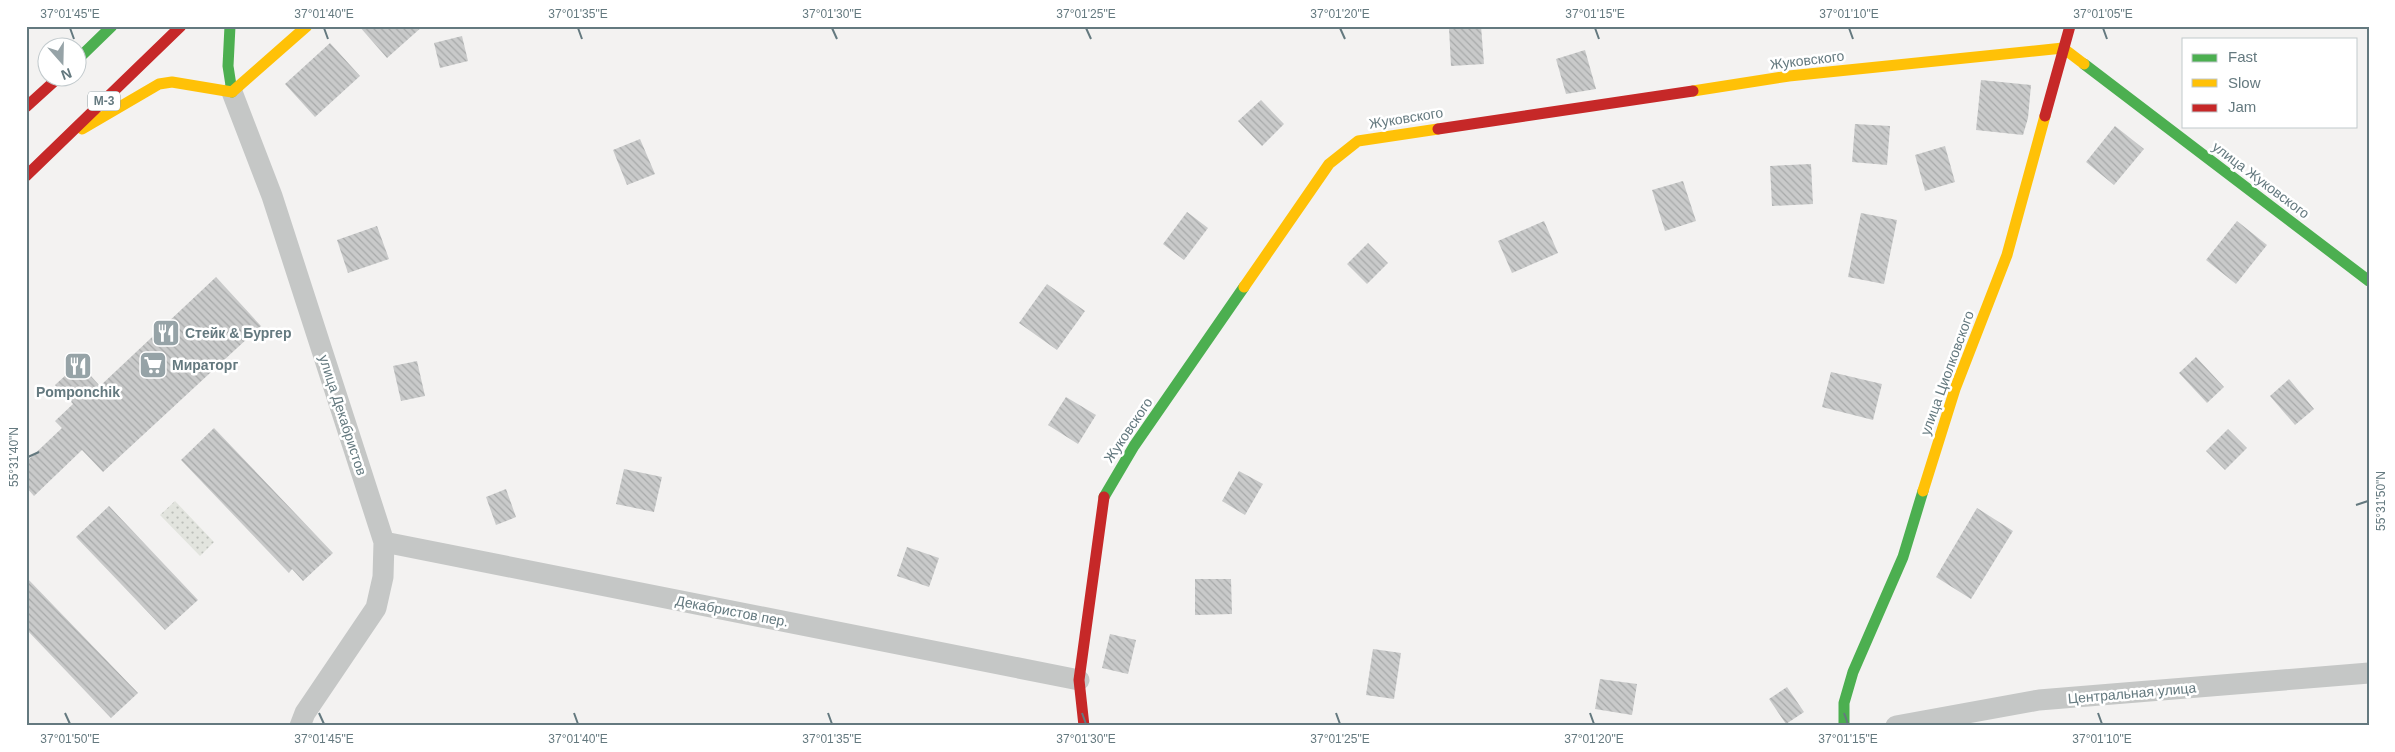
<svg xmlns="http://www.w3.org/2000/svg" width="2395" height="752" font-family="Helvetica,sans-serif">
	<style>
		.grass { fill: url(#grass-dots) }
		.building { fill: url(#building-back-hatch) }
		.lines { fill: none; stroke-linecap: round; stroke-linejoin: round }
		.street { stroke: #c5c7c6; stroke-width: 21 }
		.fast { stroke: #4caf50; stroke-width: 11 }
		.slow { stroke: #ffc107; stroke-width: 11 }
		.jam { stroke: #c62828; stroke-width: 11 }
		.ticks { fill: none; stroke: #64797f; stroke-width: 2 }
		.labels { text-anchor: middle; stroke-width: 5; stroke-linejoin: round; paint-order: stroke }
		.shield { fill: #fff; stroke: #92a1a5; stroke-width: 1 }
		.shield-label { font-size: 12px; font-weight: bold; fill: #64797f }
		.street-label { font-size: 14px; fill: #64797f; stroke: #fff }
		.poi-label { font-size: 14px; font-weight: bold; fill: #64797f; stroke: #fff; text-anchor: start }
		.neatline { fill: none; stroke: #64797f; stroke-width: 2 }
		.ticks-label { font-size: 12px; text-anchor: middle; fill: #64797f }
	</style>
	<defs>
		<pattern id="grass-dots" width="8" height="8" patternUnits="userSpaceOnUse" patternTransform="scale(1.25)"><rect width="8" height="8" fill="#e2e4de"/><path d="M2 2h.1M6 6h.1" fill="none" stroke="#bbbeb9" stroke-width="1.8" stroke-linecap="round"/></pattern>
		<pattern id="building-back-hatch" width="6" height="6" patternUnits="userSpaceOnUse" patternTransform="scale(1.25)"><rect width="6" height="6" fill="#c9caca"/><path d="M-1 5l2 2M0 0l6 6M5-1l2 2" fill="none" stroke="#a7a9a9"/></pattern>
	</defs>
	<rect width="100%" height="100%" fill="#f3f2f1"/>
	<path class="grass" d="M175,501L214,542L200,556L160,515Z"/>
	<path class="building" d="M359,26H423L387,58Z
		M1481,26L1484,64L1451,66L1449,28Z
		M462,36L468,61L440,68L434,43Z
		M330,43L360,76L315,117L285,84Z
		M1585,50L1596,89L1566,94L1556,59Z
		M1981,80L2031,85L2028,118L2023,135L1976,130Z
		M1261,100L1284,124L1262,146L1238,121Z
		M1855,124L1890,126L1887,165L1852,162Z
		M2115,126L2144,149L2114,185L2086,162Z
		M640,139L655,174L627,185L613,150Z
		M1945,146L1955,182L1925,191L1915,155Z
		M1811,164L1813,204L1772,206L1770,166Z
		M1683,181L1696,221L1665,231L1652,190Z
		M1187,212L1208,228L1184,260L1163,244Z
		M1861,213L1897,220L1884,284L1848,277Z
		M1544,221L1558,253L1512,273L1498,241Z
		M2237,221L2267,245L2236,284L2206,260Z
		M377,226L389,259L348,273L337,240Z
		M1368,243L1388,263L1367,284L1347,264Z
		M216,277L261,326L103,472L82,450L34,496L26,487V462L62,428L55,421L73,404L55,385L79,363L100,386Z
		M1047,284L1085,311L1057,350L1019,323Z
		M2196,357L2224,387L2207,403L2179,373Z
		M417,361L425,396L401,401L393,366Z
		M1831,372L1882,384L1873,420L1822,407Z
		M2289,379L2314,409L2295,425L2270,396Z
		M1066,397L1096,415L1078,444L1048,425Z
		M214,428L333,553L303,581L292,569L289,573L181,460Z
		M2228,429L2247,448L2225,470L2206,451Z
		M624,469L662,477L654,512L616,504Z
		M1239,471L1263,484L1245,515L1222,501Z
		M506,489L516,517L496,525L486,497Z
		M109,506L198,600L165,630L76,537Z
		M1977,508L2013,531L1971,599L1936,577Z
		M907,547L939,558L929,587L897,576Z
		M26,577L138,693L111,718L26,629Z
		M1195,579H1231L1232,614L1195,615Z
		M1110,634L1136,640L1128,674L1102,668Z
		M1373,649L1401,653L1394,699L1366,695Z
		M1600,679L1637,684L1632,715L1595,709Z
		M1787,687L1804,712L1786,724L1769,699Z"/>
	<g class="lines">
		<path class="street" d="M232,92L272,196L384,542L383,577L376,608L305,713L300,726
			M384,542L1079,680
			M1896,726L2039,700L2369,673"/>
		<path class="fast" d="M230,26L228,66L232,92
			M78,59L112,26
			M2084,64L2369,281
			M1104,497L1134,446L1244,287
			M1844,726V703L1853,672L1903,557L1923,491"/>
		<path class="slow" d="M1693,91L1789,76L2063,48L2084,64
			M232,92L307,26
			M82,129L159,84L172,82L232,92
			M1244,287L1329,164L1358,141L1438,129
			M1923,491L1955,389L2007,255L2045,116"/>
		<path class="jam" d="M26,107L58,78
			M2045,116L2070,26
			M1438,129L1693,91
			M26,176L181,26
			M1084,726L1079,680L1104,497"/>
	</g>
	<path class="ticks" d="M70,28L74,39M324,28L328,39M578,28L582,39M832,28L837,39M1086,28L1091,39M1340,28L1345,39M1595,28L1599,39M1849,28L1853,39M2103,28L2107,39M28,457L39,452M2356,505L2368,501M65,713L70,724M319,713L324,724M574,713L578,724M828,713L832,724M1082,713L1086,724M1336,713L1340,724M1590,713L1594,724M1844,713L1848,724M2098,713L2102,724"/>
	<defs>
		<g id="restaurant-square" transform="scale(1.4375)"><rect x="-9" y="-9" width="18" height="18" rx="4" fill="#96a3a7" stroke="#fff"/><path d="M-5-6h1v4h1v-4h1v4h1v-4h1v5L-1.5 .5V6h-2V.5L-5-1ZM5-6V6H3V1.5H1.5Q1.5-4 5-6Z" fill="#fff"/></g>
		<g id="supermarket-square" transform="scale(1.4375)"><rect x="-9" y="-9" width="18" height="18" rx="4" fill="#96a3a7" stroke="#fff"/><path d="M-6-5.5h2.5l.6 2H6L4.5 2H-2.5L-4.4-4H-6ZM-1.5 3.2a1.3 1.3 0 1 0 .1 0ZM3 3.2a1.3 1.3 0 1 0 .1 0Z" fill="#fff"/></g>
	</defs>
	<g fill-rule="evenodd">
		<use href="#restaurant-square" x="166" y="333"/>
		<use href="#supermarket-square" x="153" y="365"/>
		<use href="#restaurant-square" x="78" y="366"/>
	</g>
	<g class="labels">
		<rect class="shield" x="88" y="91.5" width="32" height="19" rx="4"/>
		<g class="shield-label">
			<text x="104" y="105">М-3</text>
		</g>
		<g class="street-label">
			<text transform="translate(1807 60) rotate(-7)" y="5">Жуковского</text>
			<text transform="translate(1406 118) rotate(-9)" y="5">Жуковского</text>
			<text transform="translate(2261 180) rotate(37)" y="5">улица Жуковского</text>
			<text transform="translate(1947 373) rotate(-70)" y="5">улица Циолковского</text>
			<text transform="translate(343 415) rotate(72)" y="5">улица Декабристов</text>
			<text transform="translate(1128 430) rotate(-56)" y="5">Жуковского</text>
			<text transform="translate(732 611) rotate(11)" y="5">Декабристов пер.</text>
			<text transform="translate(2132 693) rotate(-5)" y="5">Центральная улица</text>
		</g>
		<g class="poi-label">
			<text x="185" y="338">Стейк &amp; Бургер</text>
			<text x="172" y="370">Мираторг</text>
			<text x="78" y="397" text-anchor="middle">Pomponchik</text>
		</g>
	</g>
	<rect width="2395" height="752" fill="none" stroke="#ffffff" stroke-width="55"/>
	<rect x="2182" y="38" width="175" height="90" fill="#ffffff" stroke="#c1c9cc"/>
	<rect x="2192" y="54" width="25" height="8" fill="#4caf50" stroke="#c1c9cc"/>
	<text x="2228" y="62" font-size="15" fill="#64797f">Fast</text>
	<rect x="2192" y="79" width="25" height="8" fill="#ffc107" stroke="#c1c9cc"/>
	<text x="2228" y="88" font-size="15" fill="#64797f">Slow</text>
	<rect x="2192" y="104" width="25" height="8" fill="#c62828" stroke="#c1c9cc"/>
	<text x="2228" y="112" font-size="15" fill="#64797f">Jam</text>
	<g transform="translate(62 62) rotate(160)"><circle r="24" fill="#ffffff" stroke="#c1c9cc"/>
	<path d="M0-4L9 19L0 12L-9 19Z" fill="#96a3a7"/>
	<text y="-8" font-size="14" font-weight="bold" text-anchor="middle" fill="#64797f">N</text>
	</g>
	<rect x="28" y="28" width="2340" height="696" class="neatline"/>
	<g class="ticks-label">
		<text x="70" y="18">37°01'45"E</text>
		<text x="324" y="18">37°01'40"E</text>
		<text x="578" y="18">37°01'35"E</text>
		<text x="832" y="18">37°01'30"E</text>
		<text x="1086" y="18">37°01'25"E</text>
		<text x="1340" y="18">37°01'20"E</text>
		<text x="1595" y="18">37°01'15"E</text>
		<text x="1849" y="18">37°01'10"E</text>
		<text x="2103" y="18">37°01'05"E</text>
		<text transform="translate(14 457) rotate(-90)" y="4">55°31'40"N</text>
		<text transform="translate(2381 501) rotate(-90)" y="4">55°31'50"N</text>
		<text x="70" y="743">37°01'50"E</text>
		<text x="324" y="743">37°01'45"E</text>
		<text x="578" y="743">37°01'40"E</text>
		<text x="832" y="743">37°01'35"E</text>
		<text x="1086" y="743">37°01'30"E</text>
		<text x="1340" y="743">37°01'25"E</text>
		<text x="1594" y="743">37°01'20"E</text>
		<text x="1848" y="743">37°01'15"E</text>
		<text x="2102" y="743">37°01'10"E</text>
	</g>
</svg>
